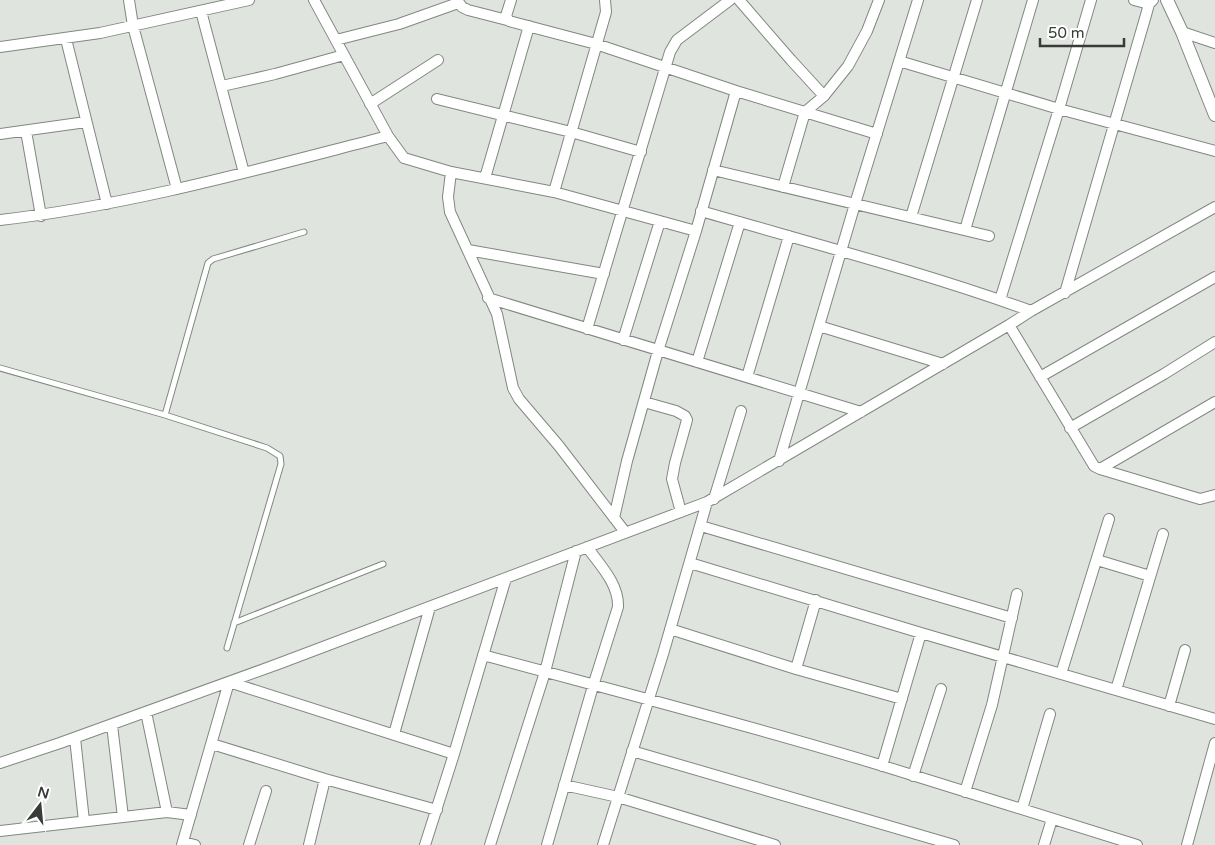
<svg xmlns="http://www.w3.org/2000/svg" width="1215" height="845" font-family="'Varela Round',sans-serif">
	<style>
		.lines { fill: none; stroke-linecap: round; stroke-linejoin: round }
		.service-casing { stroke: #818781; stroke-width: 7 }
		.minor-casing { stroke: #818781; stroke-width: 12 }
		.tertiary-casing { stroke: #818781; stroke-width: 14 }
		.service { stroke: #fff; stroke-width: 5 }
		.minor { stroke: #fff; stroke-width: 10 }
		.tertiary { stroke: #fff; stroke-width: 12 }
	</style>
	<rect width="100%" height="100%" fill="#dfe5de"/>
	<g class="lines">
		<g class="service-casing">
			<path id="service" d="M0,368L165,415L267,448L280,456L281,464L227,648
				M165,415L208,263L213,259L304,232
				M234,623L383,564"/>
		</g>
		<g class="minor-casing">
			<path id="minor" d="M129,0L133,26L177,189
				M314,0L388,136L404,158L451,172L554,192L696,231
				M457,0L462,7L468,10L507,20
				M511,0L506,16L509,21L596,44L736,91L877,134
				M739,0L791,60L824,96
				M1134,0L1149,4
				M201,11L244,173
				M1182,32L1215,43
				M66,39L107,204
				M336,40L399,24L458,3
				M0,47L100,33L249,0
				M899,61L1059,109L1215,151
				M222,86L275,74L344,55
				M437,99L571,132L641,152
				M370,104L438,60
				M26,131L41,216
				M0,134L86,122
				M713,170L989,236
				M451,172L448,197L450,212L497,314L513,388L519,399L559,446L625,532
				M485,178L529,26
				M783,187L805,112L824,96L848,66L867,31L879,0
				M554,192L606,12L605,0
				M701,211C811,243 923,272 1031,311
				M911,217L977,0
				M0,220C132,205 259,169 388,136
				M965,230L1033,0
				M468,250L604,274
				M1065,293L1146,15L1149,4L1153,0
				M488,298L861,412
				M1000,300L1059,109L1091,0
				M1009,325L1094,466L1100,469L1200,499L1215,495
				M819,326L943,364
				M587,329L670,52L677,40L730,0
				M623,340L660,221
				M697,362L740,222
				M747,377L789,236
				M1040,377L1215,277
				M644,402L676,411L685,416L687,420L675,463L672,479L681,512
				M1070,428L1164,374L1215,342
				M779,461L855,204L918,0
				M1100,469L1215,402
				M714,499L741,411
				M614,518L627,461L658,351L696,231L736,91
				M701,526L1012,618
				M1097,560L1150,576
				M690,563L921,633L1215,719
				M670,629L796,669L902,699
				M483,655C616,691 749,725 880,765C966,791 1051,819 1137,845
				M796,669L816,600
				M1061,674L1109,519
				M1116,690L1163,534
				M1169,706L1185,650
				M146,712L167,812
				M112,725L123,817
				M394,734L430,607
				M75,738L84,821
				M212,744L325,779L437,810
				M632,751L954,845
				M0,763L60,743L278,664L707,502L1009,325L1031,311L1215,207
				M882,766L921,633
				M913,776L941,689
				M564,785L618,797L775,845
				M965,792L992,705L1017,594
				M1022,809L1050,714
				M0,831L167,812L191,815
				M183,842L195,845
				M182,845L229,682L454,754
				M249,845L266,791
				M309,845L325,779
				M425,845L454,754L506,578
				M490,845L545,672L576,551
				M547,845L593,686L618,607C619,584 600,565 587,547
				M603,845L663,654L707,502
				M1044,845L1052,819
				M1187,845L1215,743"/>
		</g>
		<g class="tertiary-casing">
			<path id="tertiary" d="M1167,0L1182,32L1215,115"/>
		</g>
		<use href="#service" class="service"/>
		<use href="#minor" class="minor"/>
		<use href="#tertiary" class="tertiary"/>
	</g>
	<g transform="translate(40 805) rotate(16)" stroke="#ffffff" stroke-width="4" paint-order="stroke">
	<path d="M0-4L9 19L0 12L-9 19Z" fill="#383b38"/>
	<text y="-8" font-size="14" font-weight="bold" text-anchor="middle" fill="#383b38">N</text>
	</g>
	<path d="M1040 38v8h84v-8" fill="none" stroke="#383b38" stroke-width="2.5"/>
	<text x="1048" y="38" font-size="15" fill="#383b38" stroke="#ffffff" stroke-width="4" paint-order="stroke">50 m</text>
</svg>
